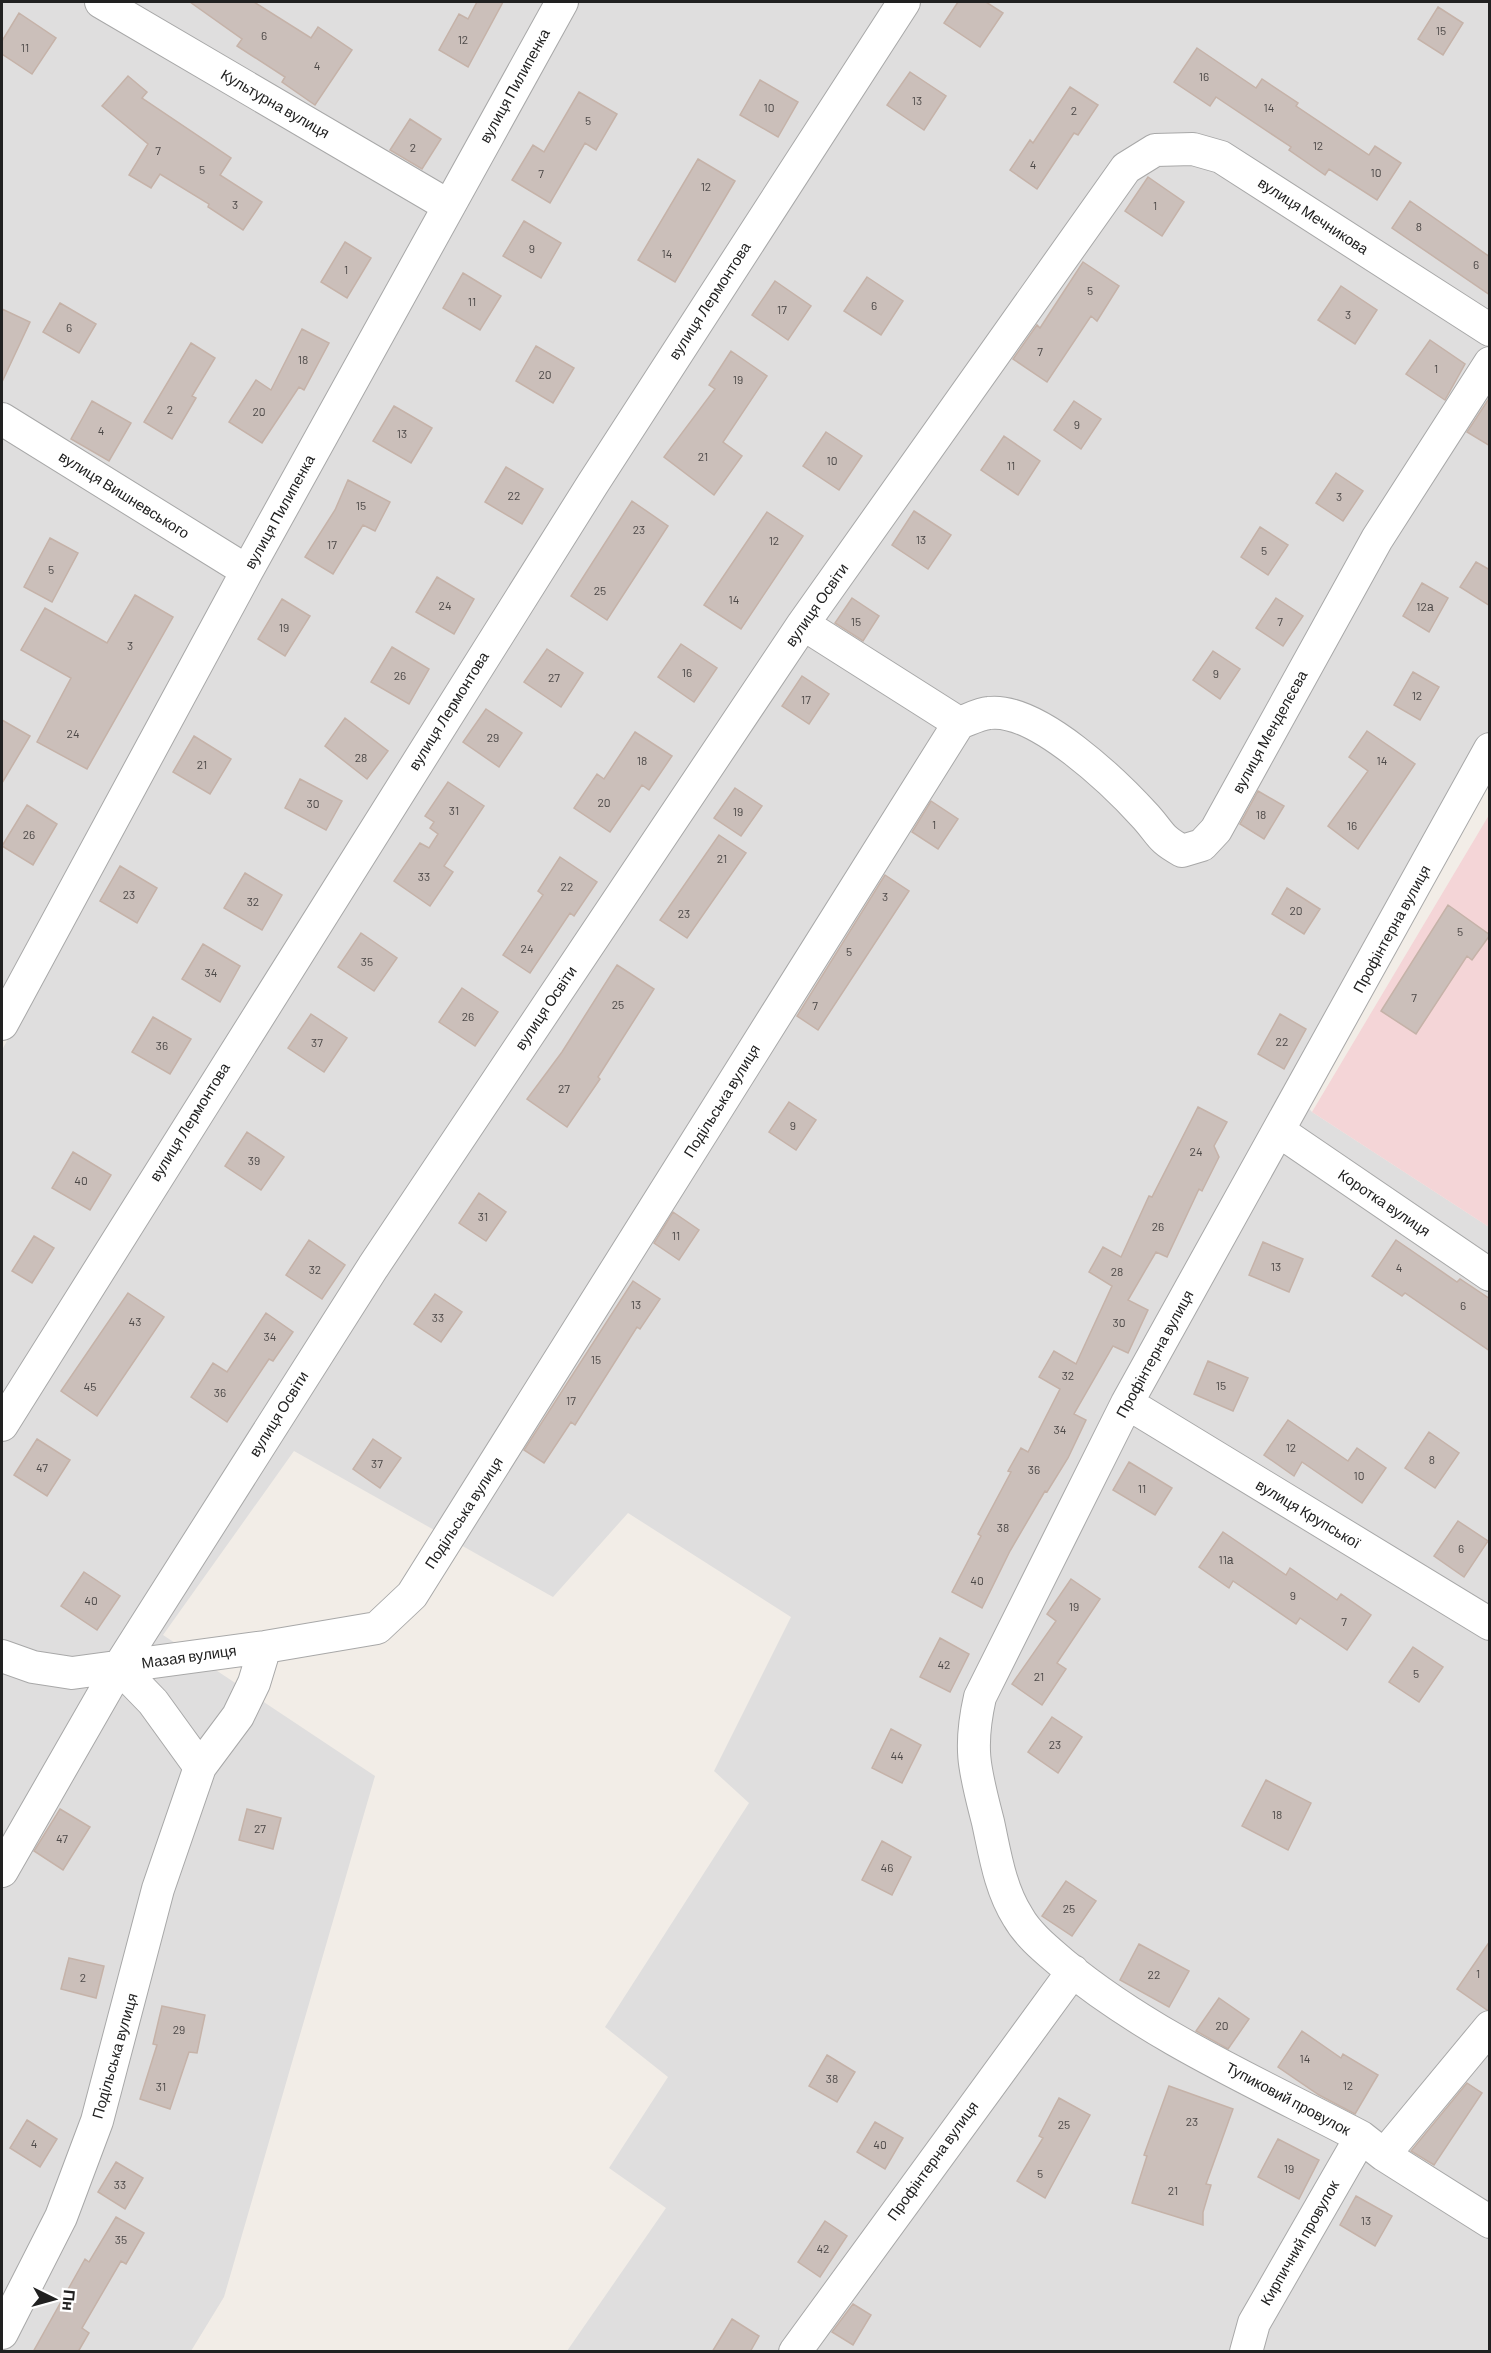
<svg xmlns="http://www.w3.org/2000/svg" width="1491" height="2353" font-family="Barlow,sans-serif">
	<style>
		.residential { fill: #dfdede }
		.commercial { fill: #f4d5d7 }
		.building { fill: #cbbfba; stroke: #c5b2a8; stroke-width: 1.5 }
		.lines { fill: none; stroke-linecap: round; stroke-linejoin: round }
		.street-casing { stroke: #a8a8a8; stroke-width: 34 }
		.street { stroke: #fff; stroke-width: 32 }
		.labels { text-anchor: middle; stroke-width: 4.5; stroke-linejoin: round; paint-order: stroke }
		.number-label { font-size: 12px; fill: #4c4847 }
		.street-label { font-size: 15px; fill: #212121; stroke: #fff }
	</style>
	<rect width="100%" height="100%" fill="#f2ede7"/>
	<path class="residential" d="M2,2H564L2,1000Z
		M567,2H1489V744L1289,1087L1312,1112L1489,1227V2351H567L666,2208L609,2168L668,2077L605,2027L749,1803L714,1771L791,1617L628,1513L553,1597L294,1451L163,1635L375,1776L224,2297L191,2351L2,2352V1050Z"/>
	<path class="commercial" d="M1489,815V1227L1312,1112Z"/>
	<path class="building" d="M190,2H254L311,38L318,27L352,50L315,105L282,82L285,77L237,46L242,39Z
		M477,2H503L468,67L439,50L459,14L468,19Z
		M958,2H986L1003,13L980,47L944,23Z
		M1438,7L1463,23L1443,55L1418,39Z
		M19,13L56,38L32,74L2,54V41Z
		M1197,48L1256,88L1262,79L1298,103L1296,106L1369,155L1375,146L1401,163L1377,200L1329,169L1325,175L1289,150L1291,147L1216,97L1210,106L1174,82Z
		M910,72L946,96L924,130L887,105Z
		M128,76L147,92L142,98L231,158L220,175L262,202L243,230L208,207L209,204L160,174L151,188L129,175L148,144L102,106Z
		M760,80L798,102L778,137L740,115Z
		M1070,87L1098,105L1078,135L1074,133L1037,189L1010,170L1030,140L1033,143Z
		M579,92L617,114L596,150L585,143L550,203L512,180L533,145L544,152Z
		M410,119L441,139L422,169L390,150Z
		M698,159L735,181L675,282L638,260Z
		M1148,177L1184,202L1162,236L1125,211Z
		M1410,201L1490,257V295L1392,228Z
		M524,221L561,243L541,278L503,256Z
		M345,242L371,258L347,298L321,282Z
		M1083,262L1119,286L1097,321L1091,316L1047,382L1013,359L1037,325L1040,328Z
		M463,273L501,296L480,330L443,308Z
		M867,277L903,301L881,335L844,311Z
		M775,281L811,306L788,340L752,315Z
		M1341,286L1377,310L1355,344L1318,320Z
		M60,303L96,324L79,353L43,332Z
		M2,309L30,322L2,382Z
		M302,329L329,343L304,390L299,387L262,443L229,422L256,380L271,390Z
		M1430,340L1465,364L1445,400L1406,374Z
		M191,343L215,358L192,396L196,398L172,439L144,422Z
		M536,346L574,368L553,403L516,381Z
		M731,351L767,376L723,442L742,456L714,495L664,457L715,389L709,385Z
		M1490,397V446L1467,432Z
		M92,401L131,423L109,461L71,439Z
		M1074,401L1101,419L1081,449L1054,430Z
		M394,406L432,428L411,463L373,441Z
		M826,432L862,456L839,490L803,466Z
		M1004,436L1040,461L1018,495L981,470Z
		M506,467L543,489L522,524L485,502Z
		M1336,473L1363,491L1343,521L1316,503Z
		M348,480L390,502L375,531L363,525L333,574L305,557L335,510Z
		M632,501L668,526L607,620L571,596Z
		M914,511L951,535L928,569L892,545Z
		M767,512L803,536L741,629L704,605Z
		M1260,527L1288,545L1268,575L1241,557Z
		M50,538L78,553L52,602L24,587Z
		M1476,562L1490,570V606L1460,587Z
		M437,577L474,599L454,634L416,612Z
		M1422,583L1448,598L1429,632L1403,616Z
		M135,595L173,617L87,769L37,742L71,678L21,650L45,608L107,643Z
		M852,598L879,616L863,641L835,623Z
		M1276,598L1303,616L1283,646L1256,628Z
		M282,599L310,616L285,656L258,639Z
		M681,644L717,668L694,702L658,677Z
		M392,647L429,669L409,704L371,682Z
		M547,649L583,673L561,707L524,682Z
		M1213,651L1240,669L1220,699L1193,680Z
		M1413,672L1439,687L1420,720L1394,705Z
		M802,676L829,694L809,724L782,706Z
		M486,709L522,733L499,767L463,742Z
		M345,718L388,751L367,779L325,746Z
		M2,720L30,736L2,783Z
		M1367,731L1415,764L1358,849L1328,826L1368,771L1349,757Z
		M635,732L672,756L649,790L642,785L610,832L574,808L597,774L604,779Z
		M194,736L231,759L210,794L173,772Z
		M300,779L342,801L326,830L285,808Z
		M448,782L484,806L444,866L453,872L430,906L394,881L420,843L429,848L438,834L430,828L434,822L425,816Z
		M735,788L762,806L741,836L714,818Z
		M1258,791L1284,806L1264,839L1240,824Z
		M931,801L958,819L938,849L912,832Z
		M27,805L57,824L33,865L2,846Z
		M719,835L746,853L687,938L660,920Z
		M560,857L597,882L574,916L570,913L530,973L503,955L543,895L538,891Z
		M120,866L157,888L137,923L100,901Z
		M245,873L282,895L262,930L224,908Z
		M885,875L909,891L818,1030L797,1016Z
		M1287,888L1320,909L1304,934L1272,914Z
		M1448,905L1490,935L1472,960L1467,956L1416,1034L1381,1011Z
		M361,933L397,958L374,991L338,967Z
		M203,944L240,966L220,1002L182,979Z
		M617,965L654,989L598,1077L600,1079L567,1127L527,1099L562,1052Z
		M462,988L498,1012L475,1046L439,1022Z
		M311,1014L347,1038L324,1072L288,1048Z
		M1280,1014L1306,1029L1284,1069L1258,1054Z
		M153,1017L191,1039L170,1074L132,1052Z
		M789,1102L816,1120L796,1150L769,1132Z
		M1198,1107L1227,1122L1214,1146L1219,1157L1202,1191L1199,1189L1167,1257L1156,1252L1128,1300L1148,1310L1128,1353L1113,1346L1074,1414L1086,1420L1068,1458L1047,1492L1045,1491L1010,1551L982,1608L952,1592L981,1536L978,1534L1011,1472L1008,1471L1021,1448L1028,1452L1060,1389L1039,1377L1054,1351L1076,1364L1112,1286L1089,1272L1103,1247L1121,1257L1149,1196L1152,1197Z
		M247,1132L284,1157L261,1190L225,1166Z
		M73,1152L111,1175L90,1210L52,1188Z
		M479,1193L506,1212L486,1241L459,1223Z
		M673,1212L699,1230L679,1260L654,1243Z
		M34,1236L54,1248L32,1283L12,1271Z
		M309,1240L345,1265L322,1299L286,1275Z
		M1396,1240L1457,1282L1460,1279L1490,1299V1351L1405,1293L1402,1296L1372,1276Z
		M1263,1242L1303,1259L1289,1292L1249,1275Z
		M633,1281L660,1299L640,1329L637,1327L575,1425L571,1422L544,1463L524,1450Z
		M128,1293L164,1317L97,1416L61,1391Z
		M435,1294L462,1312L441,1342L414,1324Z
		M266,1313L293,1332L273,1361L269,1359L227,1422L191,1397L213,1363L227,1372Z
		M1208,1361L1248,1378L1233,1411L1194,1394Z
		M1288,1420L1348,1461L1357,1448L1386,1468L1362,1503L1302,1462L1294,1476L1264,1455Z
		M1429,1432L1459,1453L1435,1488L1405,1468Z
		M37,1439L70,1460L47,1496L14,1475Z
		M373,1439L401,1458L380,1488L353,1469Z
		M1129,1462L1172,1488L1155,1515L1113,1490Z
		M1458,1521L1488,1541L1464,1577L1434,1556Z
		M1223,1532L1286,1575L1290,1568L1337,1600L1341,1594L1371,1615L1347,1650L1300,1618L1296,1624L1233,1581L1229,1588L1199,1567Z
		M84,1572L120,1596L97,1630L61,1606Z
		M1071,1579L1100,1599L1057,1663L1066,1669L1042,1705L1012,1684L1056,1621L1047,1614Z
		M940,1638L969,1654L950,1692L920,1677Z
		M1413,1647L1443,1667L1419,1702L1389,1682Z
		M1052,1717L1082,1737L1058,1773L1028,1752Z
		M891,1729L921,1745L902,1783L872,1768Z
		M1266,1780L1311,1803L1288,1850L1242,1826Z
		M60,1809L90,1827L63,1870L34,1851Z
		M247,1809L281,1818L273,1849L239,1840Z
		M882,1841L911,1857L892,1895L862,1880Z
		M1066,1881L1096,1901L1072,1936L1042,1916Z
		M1490,1941V2010H1487L1457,1989Z
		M1139,1944L1189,1971L1169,2007L1120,1980Z
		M69,1958L104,1966L96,1998L61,1989Z
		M1219,1998L1249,2019L1228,2049L1196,2031Z
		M162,2006L205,2015L197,2053L189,2052L170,2109L140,2099L157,2045L153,2044Z
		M1302,2031L1341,2058L1343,2054L1378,2075L1355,2114L1319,2095L1278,2067Z
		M827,2055L855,2072L837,2102L809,2086Z
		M1467,2083L1482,2093L1434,2165L1411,2151Z
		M1169,2086L1233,2109L1206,2184L1211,2185L1203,2212V2225L1132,2203L1147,2156L1144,2155Z
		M1059,2098L1090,2115L1045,2198L1017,2181L1043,2138L1039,2136Z
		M27,2120L57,2139L40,2167L10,2148Z
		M875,2122L903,2138L885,2169L857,2152Z
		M1278,2139L1319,2160L1299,2199L1258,2177Z
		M116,2162L143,2178L125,2209L98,2192Z
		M1356,2196L1392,2216L1375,2246L1340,2225Z
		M116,2217L144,2233L126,2264L121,2261L82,2328L89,2333L78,2352H33L85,2259L89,2262Z
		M825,2221L847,2236L820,2277L798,2262Z
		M853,2304L871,2315L853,2345L832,2332Z
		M732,2319L759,2336L750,2352H712Z"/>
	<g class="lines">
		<g class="street-casing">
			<path id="street" d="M101,2L449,206
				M2,419L247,571
				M959,723C968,720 979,714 989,713C1037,707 1116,784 1146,817C1162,835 1159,838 1182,851L1202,845L1216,830L1377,539L1490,363
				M1490,749L1127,1403L980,1697C968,1750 975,1771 988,1822C995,1854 1000,1889 1018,1917C1028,1935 1047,1950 1062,1963C1150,2036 1260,2084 1361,2137L1384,2155L1490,2222
				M2,1024L247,571L562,2
				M1279,1131L1490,1275
				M1127,1403L1490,1624
				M2,1425L592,485L904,2
				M2,1656L33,1667L72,1673L265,1647L377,1628L412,1595L959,723L803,624
				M119,1667L153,1702L200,1767
				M2,1871L119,1667L373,1267L803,624L1126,168L1155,150L1193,149L1221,157L1490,330
				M1384,2155L1490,2027
				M2,2333L61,2217L97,2121L158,1889L200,1767L238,1716L254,1683L265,1647
				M795,2352L1073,1971
				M1246,2352L1254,2323L1361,2137"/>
		</g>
		<use href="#street" class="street"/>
	</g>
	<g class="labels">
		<g class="number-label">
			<text x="1441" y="35">15</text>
			<text x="264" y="40">6</text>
			<text x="463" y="44">12</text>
			<text x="25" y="52">11</text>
			<text x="317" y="70">4</text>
			<text x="1204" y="81">16</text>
			<text x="917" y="105">13</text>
			<text x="769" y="112">10</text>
			<text x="1269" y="112">14</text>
			<text x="1074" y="115">2</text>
			<text x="588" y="125">5</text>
			<text x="1318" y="150">12</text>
			<text x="413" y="152">2</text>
			<text x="158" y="155">7</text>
			<text x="1033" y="169">4</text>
			<text x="202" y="174">5</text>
			<text x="1376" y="177">10</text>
			<text x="541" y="178">7</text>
			<text x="706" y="191">12</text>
			<text x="235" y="209">3</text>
			<text x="1155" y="210">1</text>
			<text x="1419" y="231">8</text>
			<text x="532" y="253">9</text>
			<text x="667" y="258">14</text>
			<text x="1476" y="269">6</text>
			<text x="346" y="274">1</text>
			<text x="1090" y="295">5</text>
			<text x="472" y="306">11</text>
			<text x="874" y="310">6</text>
			<text x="782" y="314">17</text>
			<text x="1348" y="319">3</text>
			<text x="69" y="332">6</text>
			<text x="1040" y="356">7</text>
			<text x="303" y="364">18</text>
			<text x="1436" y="373">1</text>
			<text x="545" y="379">20</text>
			<text x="738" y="384">19</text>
			<text x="170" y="414">2</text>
			<text x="259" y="416">20</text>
			<text x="1077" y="429">9</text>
			<text x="101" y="435">4</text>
			<text x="402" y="438">13</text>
			<text x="703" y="461">21</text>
			<text x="832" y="465">10</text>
			<text x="1011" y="470">11</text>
			<text x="514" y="500">22</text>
			<text x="1339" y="501">3</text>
			<text x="361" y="510">15</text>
			<text x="639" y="534">23</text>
			<text x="921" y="544">13</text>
			<text x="774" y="545">12</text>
			<text x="332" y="549">17</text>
			<text x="1264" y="555">5</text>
			<text x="51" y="574">5</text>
			<text x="600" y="595">25</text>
			<text x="734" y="604">14</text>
			<text x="445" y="610">24</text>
			<text x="1425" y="611">12а</text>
			<text x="856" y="626">15</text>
			<text x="1280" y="626">7</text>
			<text x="284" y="632">19</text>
			<text x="130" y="650">3</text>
			<text x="687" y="677">16</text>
			<text x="1216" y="678">9</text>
			<text x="400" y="680">26</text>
			<text x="554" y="682">27</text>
			<text x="1417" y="700">12</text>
			<text x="806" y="704">17</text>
			<text x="73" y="738">24</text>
			<text x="493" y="742">29</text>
			<text x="361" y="762">28</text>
			<text x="642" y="765">18</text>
			<text x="1382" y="765">14</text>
			<text x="202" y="769">21</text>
			<text x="604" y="807">20</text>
			<text x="313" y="808">30</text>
			<text x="454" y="815">31</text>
			<text x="738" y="816">19</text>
			<text x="1261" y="819">18</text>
			<text x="934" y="829">1</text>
			<text x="1352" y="830">16</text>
			<text x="29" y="839">26</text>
			<text x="722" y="863">21</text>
			<text x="424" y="881">33</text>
			<text x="567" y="891">22</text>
			<text x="129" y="899">23</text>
			<text x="885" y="901">3</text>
			<text x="253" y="906">32</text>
			<text x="1296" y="915">20</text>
			<text x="684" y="918">23</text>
			<text x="1460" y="936">5</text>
			<text x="527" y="953">24</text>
			<text x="849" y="956">5</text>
			<text x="367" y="966">35</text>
			<text x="211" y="977">34</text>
			<text x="1414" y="1002">7</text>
			<text x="618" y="1009">25</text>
			<text x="815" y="1010">7</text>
			<text x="468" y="1021">26</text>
			<text x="1282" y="1046">22</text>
			<text x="317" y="1047">37</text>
			<text x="162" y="1050">36</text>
			<text x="564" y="1093">27</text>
			<text x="793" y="1130">9</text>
			<text x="1196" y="1156">24</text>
			<text x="254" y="1165">39</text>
			<text x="81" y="1185">40</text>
			<text x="483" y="1221">31</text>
			<text x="1158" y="1231">26</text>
			<text x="676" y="1240">11</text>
			<text x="1276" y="1271">13</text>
			<text x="1399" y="1272">4</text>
			<text x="315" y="1274">32</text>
			<text x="1117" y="1276">28</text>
			<text x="636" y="1309">13</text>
			<text x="1463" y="1310">6</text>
			<text x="438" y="1322">33</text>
			<text x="135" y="1326">43</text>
			<text x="1119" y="1327">30</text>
			<text x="270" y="1341">34</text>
			<text x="596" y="1364">15</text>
			<text x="1068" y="1380">32</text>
			<text x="1221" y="1390">15</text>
			<text x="90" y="1391">45</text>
			<text x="220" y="1397">36</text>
			<text x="571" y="1405">17</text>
			<text x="1060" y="1434">34</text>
			<text x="1291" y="1452">12</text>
			<text x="1432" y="1464">8</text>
			<text x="377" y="1468">37</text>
			<text x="42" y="1472">47</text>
			<text x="1034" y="1474">36</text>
			<text x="1359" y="1480">10</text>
			<text x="1142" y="1493">11</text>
			<text x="1003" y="1532">38</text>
			<text x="1461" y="1553">6</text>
			<text x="1226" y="1564">11а</text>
			<text x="977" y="1585">40</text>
			<text x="1293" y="1600">9</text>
			<text x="91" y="1605">40</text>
			<text x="1074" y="1611">19</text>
			<text x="1344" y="1626">7</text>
			<text x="944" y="1669">42</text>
			<text x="1416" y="1678">5</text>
			<text x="1039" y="1681">21</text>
			<text x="1055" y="1749">23</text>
			<text x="897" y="1760">44</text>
			<text x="1277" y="1819">18</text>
			<text x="260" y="1833">27</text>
			<text x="62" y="1843">47</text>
			<text x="887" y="1872">46</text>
			<text x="1069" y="1913">25</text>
			<text x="1478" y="1978">1</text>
			<text x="1154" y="1979">22</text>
			<text x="83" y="1982">2</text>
			<text x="1222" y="2030">20</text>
			<text x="179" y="2034">29</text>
			<text x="1305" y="2063">14</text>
			<text x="832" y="2083">38</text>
			<text x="1348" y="2090">12</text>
			<text x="161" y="2091">31</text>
			<text x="1192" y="2126">23</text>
			<text x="1064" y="2129">25</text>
			<text x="34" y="2148">4</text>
			<text x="880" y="2149">40</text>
			<text x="1289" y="2173">19</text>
			<text x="1040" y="2178">5</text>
			<text x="120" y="2189">33</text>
			<text x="1173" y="2195">21</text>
			<text x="1366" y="2225">13</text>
			<text x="121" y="2244">35</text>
			<text x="823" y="2253">42</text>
		</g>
		<g class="street-label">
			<text transform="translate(515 86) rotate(-61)" y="5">вулиця Пилипенка</text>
			<text transform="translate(275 104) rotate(30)" y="5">Культурна вулиця</text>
			<text transform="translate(1313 216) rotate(33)" y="5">вулиця Мечникова</text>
			<text transform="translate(710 301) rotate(-57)" y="5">вулиця Лермонтова</text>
			<text transform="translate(124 495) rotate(32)" y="5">вулиця Вишневського</text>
			<text transform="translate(280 512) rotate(-61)" y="5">вулиця Пилипенка</text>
			<text transform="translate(817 605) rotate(-55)" y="5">вулиця Освіти</text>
			<text transform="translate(449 711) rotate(-58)" y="5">вулиця Лермонтова</text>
			<text transform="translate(1270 732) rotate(-61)" y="5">вулиця Менделєєва</text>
			<text transform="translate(1392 929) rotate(-61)" y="5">Профінтерна вулиця</text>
			<text transform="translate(546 1008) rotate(-56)" y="5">вулиця Освіти</text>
			<text transform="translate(722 1101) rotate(-58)" y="5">Подільська вулиця</text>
			<text transform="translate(190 1122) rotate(-58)" y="5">вулиця Лермонтова</text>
			<text transform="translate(1384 1203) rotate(34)" y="5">Коротка вулиця</text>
			<text transform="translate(1155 1354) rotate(-61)" y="5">Профінтерна вулиця</text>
			<text transform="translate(279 1414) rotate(-58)" y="5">вулиця Освіти</text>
			<text transform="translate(464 1513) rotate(-57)" y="5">Подільська вулиця</text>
			<text transform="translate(1308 1514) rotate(31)" y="5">вулиця Крупської</text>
			<text transform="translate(189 1657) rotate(-8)" y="5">Мазая вулиця</text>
			<text transform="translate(115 2056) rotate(-74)" y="5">Подільська вулиця</text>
			<text transform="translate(1288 2099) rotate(28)" y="5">Тупиковий провулок</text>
			<text transform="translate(933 2161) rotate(-54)" y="5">Профінтерна вулиця</text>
			<text transform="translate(1300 2243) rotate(-60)" y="5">Кирпичний провулок</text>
		</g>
	</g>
	<rect width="1491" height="2353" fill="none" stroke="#212121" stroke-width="6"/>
	<g transform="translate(54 2299) rotate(95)" stroke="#ffffff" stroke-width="4.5" paint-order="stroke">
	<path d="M0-4.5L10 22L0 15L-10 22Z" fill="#212121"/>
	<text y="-9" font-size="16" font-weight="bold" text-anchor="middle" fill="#212121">Пн</text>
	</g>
</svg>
